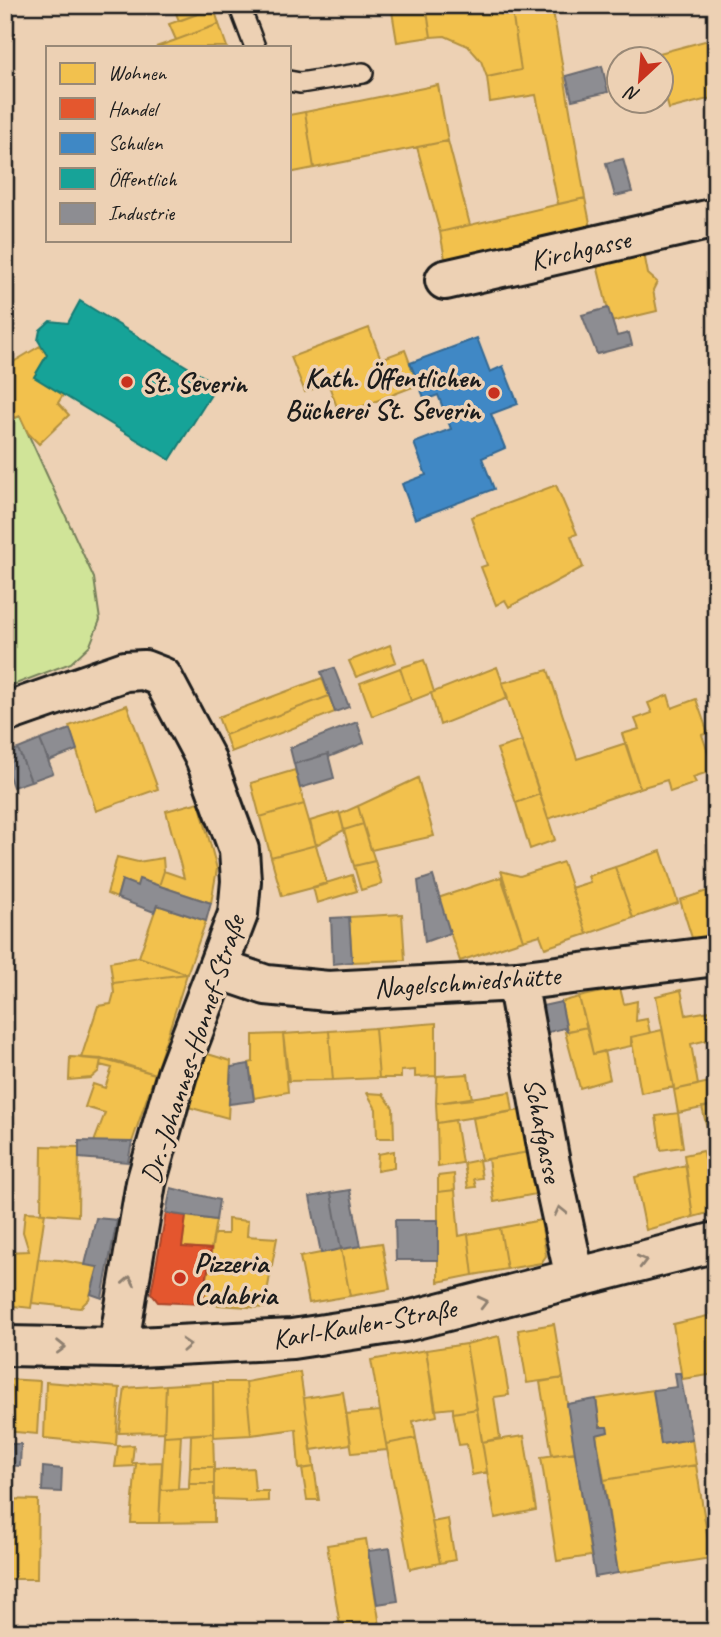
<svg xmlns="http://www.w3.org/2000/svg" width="721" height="1637" font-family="Caveat,sans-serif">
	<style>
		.green { fill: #d0e498; stroke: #76805a; stroke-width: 2 }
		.homes { fill: #f2c14e; stroke: #b2903f; stroke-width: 2 }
		.shops { fill: #e4572e; stroke: #a84529; stroke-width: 2 }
		.schools { fill: #3f88c5; stroke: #346892; stroke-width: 2 }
		.public { fill: #17a398; stroke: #187a73; stroke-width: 2 }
		.industry { fill: #8d8d92; stroke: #6b6b6f; stroke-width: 2 }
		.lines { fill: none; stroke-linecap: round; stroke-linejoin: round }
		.service-casing { stroke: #1c1c1c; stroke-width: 24 }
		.minor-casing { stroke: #1c1c1c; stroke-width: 44 }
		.service { stroke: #edd1b4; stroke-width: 19 }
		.minor { stroke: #edd1b4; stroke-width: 38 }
		.oneway { stroke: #8f8070 }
		.poi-dot { fill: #c8321e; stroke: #edd1b4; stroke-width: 2.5 }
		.labels { text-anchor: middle; stroke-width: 7; stroke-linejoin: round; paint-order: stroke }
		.street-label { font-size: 28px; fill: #1c1c1c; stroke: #edd1b4 }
		.poi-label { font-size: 28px; font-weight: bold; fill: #1c1c1c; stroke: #edd1b4; text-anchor: start }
	</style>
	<rect width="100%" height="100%" fill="#edd1b4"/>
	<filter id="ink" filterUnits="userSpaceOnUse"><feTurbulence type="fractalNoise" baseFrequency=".0143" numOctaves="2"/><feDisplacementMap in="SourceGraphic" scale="14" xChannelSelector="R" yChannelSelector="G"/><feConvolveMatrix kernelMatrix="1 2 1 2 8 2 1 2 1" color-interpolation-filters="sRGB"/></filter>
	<g filter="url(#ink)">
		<path class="green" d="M13,414L15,418L20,416L94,578L100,620L90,645L71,663L5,688V417Z"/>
		<path class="homes" d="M173,5H213L214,8L179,21Z
			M391,5H426L431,37L397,42Z
			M426,5H511L521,70L487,77L481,61L468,46L445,36L431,37Z
			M511,5H552L585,198L558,204L536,95L490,102L487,77L521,70Z
			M214,8L219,24L176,40L169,24Z
			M219,24L227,47H156L176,40Z
			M716,38V97L669,109L662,83V60H633Z
			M438,85L448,141L314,168L305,112Z
			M305,112L314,168L289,173V115Z
			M448,141L470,225L440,232L417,147Z
			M585,198L591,228L446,264L440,232Z
			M644,253L648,274L657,282L653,290L657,311L611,322L597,265Z
			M369,328L381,359L405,350L418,385L340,415L328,383L305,392L291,357Z
			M40,346L47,355L34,377L63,395L58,403L69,415L39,444L28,433L20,416L15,418L13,414L5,396V367Z
			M556,485L577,534L571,536L583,567L509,607L505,600L496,605L481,567L487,565L471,517Z
			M390,645L396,662L356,677L349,661Z
			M424,660L434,692L411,701L400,668Z
			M497,667L508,698L440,725L431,693Z
			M400,668L411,701L372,716L360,683Z
			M548,670L577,759L626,743L640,788L548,819L502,683Z
			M322,678L329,696L225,735L218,717Z
			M668,695L672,708L696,699L708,733L702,735L714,770L693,777L696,783L670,792L667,780L640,788L622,734L639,729L635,719L652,713L648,703Z
			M329,696L335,712L231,752L225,735Z
			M127,705L158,789L96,811L69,726Z
			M522,741L540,794L516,803L497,749Z
			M295,770L304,804L260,817L251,783Z
			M418,778L434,836L371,850L358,806Z
			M540,794L555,840L530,849L516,803Z
			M199,802L217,869L211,903L159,886L164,871L184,878L166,811Z
			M304,804L316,845L271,857L260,817Z
			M358,806L363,824L344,830L340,814Z
			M339,812L344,830L316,845L310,821Z
			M363,824L375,861L354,866L344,830Z
			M316,845L327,884L282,896L271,857Z
			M661,851L678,903L633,918L615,867Z
			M117,857L138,862L163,858L164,871L159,886L139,879L137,886L122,880L117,898L107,894Z
			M375,861L382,884L361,890L354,866Z
			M563,862L587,934L545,948L540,935L523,940L501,871L520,876Z
			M615,867L633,918L587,934L571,888L590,882L588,876Z
			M352,875L357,891L317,903L313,887Z
			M501,877L523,940L460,961L438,898Z
			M713,889L716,934L693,941L680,900Z
			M157,905L206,921L187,974L139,957Z
			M402,914L405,960L352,962L349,917Z
			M139,957L187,974L113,983L110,962Z
			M187,974L155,1074L114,1061L81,1058L98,1006L111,1004L114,993L113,983Z
			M620,988L624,1004L637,1001L636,1021L647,1019L650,1033L631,1037V1046L593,1054L579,997Z
			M681,990L686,1015L716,1010V1038L691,1044L698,1085L674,1090L656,996Z
			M579,997L587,1027L567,1031L561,1002Z
			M436,1023V1076L415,1077V1070L401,1071V1078H379L375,1028Z
			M587,1027L593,1054L604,1051L610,1079L580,1088L565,1032Z
			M375,1028L379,1078L333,1080L329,1031Z
			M662,1030L674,1087L641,1093L631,1037Z
			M329,1031L333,1080L289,1081L283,1034Z
			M283,1034L288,1092L254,1098L249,1063L253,1062V1035Z
			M201,1052L231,1061L228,1118L181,1105Z
			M70,1057L101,1059L99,1071L91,1078L69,1080Z
			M101,1059L155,1074L132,1142H94L105,1113L85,1107L93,1084L105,1088L112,1068L100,1065Z
			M468,1074L472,1099L436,1103L437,1076Z
			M714,1081L716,1105L678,1113L674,1090Z
			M510,1092L513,1111L437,1123L436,1103Z
			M367,1093L383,1094L393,1108L394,1138H377L376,1109Z
			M716,1105V1211L693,1217L684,1155L703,1151L704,1159L714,1157L702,1107Z
			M522,1110L529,1152L481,1160L473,1118Z
			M678,1113L683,1147L661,1150L656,1116Z
			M455,1120L462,1163L438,1167L437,1123Z
			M42,1146L79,1147L78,1216L41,1213Z
			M394,1151V1168L377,1171L378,1154Z
			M529,1152L536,1194L494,1202L488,1159Z
			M479,1160L482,1178L474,1179L476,1187L468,1188L464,1163Z
			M686,1165L693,1217L646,1230L635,1177Z
			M454,1174L455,1190L438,1192V1176Z
			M455,1190L459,1236L468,1234L473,1275L438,1282V1192Z
			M25,1212L45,1213L31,1308L5,1305V1252L29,1251L23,1232Z
			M186,1216L216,1220L211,1249L182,1247Z
			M228,1219L248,1221L247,1236L277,1238L264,1308L203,1304L214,1234H228Z
			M541,1220L546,1256L541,1263L507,1269L500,1228Z
			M500,1228L507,1269L473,1275L468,1234Z
			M382,1243L390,1289L350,1296L341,1249Z
			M341,1249L350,1296L309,1303L300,1257Z
			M38,1259L60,1260L98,1267L89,1299L80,1308L32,1303Z
			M716,1314V1374L682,1379L673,1324Z
			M554,1324L563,1378L527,1383L518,1330Z
			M499,1336L509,1395L494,1397L500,1438L482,1442L466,1344Z
			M466,1344L477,1409L453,1413V1408L435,1410L426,1350Z
			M426,1350L437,1416L413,1421L416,1438L386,1444L371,1360Z
			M300,1372L314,1467L299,1469L296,1429L251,1435L246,1382Z
			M563,1378L575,1452L552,1455L540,1382Z
			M5,1379L40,1381L37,1434L5,1431Z
			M46,1382L120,1388L116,1445L44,1438Z
			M213,1382H246L251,1435L214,1437Z
			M213,1382V1433L164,1436L166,1385Z
			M166,1385L164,1432L119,1433L125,1388Z
			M653,1390L661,1444L692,1439L696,1465L604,1480L596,1435L608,1432L607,1427H600L596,1399Z
			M343,1392L351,1444L311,1450L304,1398Z
			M477,1409L487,1472L472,1475L467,1444L459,1445L453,1413Z
			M380,1411L387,1450L352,1453L346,1414Z
			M213,1433L214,1467H190L191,1435Z
			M181,1435L178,1489L161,1490L164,1436Z
			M524,1436L536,1510L495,1518L482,1442Z
			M416,1438L440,1563L410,1569L386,1444Z
			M134,1445L132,1463H136V1466L115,1467L118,1446Z
			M575,1452L591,1556L557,1561L541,1457Z
			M162,1462L159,1523H131L136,1463Z
			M696,1465L711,1558L618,1573L604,1480Z
			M190,1467H214V1484H189Z
			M314,1467L319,1500H307L302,1469Z
			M253,1468L255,1491H268V1501L245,1502V1500L214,1499V1470Z
			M189,1484H214V1522L159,1523L161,1490L189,1489Z
			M5,1499L38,1500L37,1579H5Z
			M448,1519L455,1560L440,1563L432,1522Z
			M366,1539L381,1632H341L327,1545Z"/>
		<path class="shops" d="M166,1213L186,1216L182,1247L211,1249L203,1304L158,1302L151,1293Z"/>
		<path class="schools" d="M477,338L490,372L503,366L518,404L491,414L505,448L482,458L494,489L415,519L402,484L426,475L414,443L451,429L438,395L425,400L410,363Z"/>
		<path class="public" d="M80,301L217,385L170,460L34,377L47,355L38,340L40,330L50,321L68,323Z"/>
		<path class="industry" d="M602,66L608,92L572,100L566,76Z
			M623,159L632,192L615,196L606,163Z
			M608,308L617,336L629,333L632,345L597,354L582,315Z
			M334,668L349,707L335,712L321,672Z
			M357,722L364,743L329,757L328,754L294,764L290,748Z
			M70,729L77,750L49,761L40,740Z
			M40,740L53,773L31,781L18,749Z
			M18,749L31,781L13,787L5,765V753Z
			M328,754L334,778L300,788L294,764Z
			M433,876L450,933L425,942L418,881Z
			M139,879L211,903L206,921L157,905L154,912L117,898L122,880L137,886Z
			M349,917L352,962L333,964L331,918Z
			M561,1002L567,1031L564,1028L541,1034L538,1007Z
			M249,1064L254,1101L229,1104L231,1067Z
			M79,1141L132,1142L128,1162L79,1158Z
			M171,1188L219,1200L216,1220L166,1213Z
			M350,1190L361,1246L341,1249L331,1193Z
			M331,1193L341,1249L321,1253L310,1197Z
			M96,1218L117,1220L102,1298L91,1294L98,1267L85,1265Z
			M395,1220H438V1260H396Z
			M675,1373H680L692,1439L661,1444L653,1390L677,1387Z
			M596,1399L600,1427H607L608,1432L596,1435L618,1573L595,1577L567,1404Z
			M5,1444H21L20,1466L5,1465Z
			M43,1467L62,1469L61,1492L42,1491Z
			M390,1548L398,1601L377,1604L368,1551Z"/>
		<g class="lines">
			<g class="service-casing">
				<path id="service" d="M239,5L255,47
					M289,81L300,83L363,73"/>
			</g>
			<g class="minor-casing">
				<path id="minor" d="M445,280L716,218
					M5,713L125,671L144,670L162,677L205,758L239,850L241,881L238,914L177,1074L146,1183L118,1348
					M219,969L266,985L328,991L517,981L716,956
					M517,981L550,1163L575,1278
					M5,1346L118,1348L292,1339L404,1322L716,1242"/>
			</g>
			<use href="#service" class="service"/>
			<use href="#minor" class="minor"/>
		</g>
		<defs><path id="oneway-chevron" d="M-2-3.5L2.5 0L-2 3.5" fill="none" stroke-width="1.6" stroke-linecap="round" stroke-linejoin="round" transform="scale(1.75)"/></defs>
		<g class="oneway">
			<use href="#oneway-chevron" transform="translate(560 1211) rotate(-103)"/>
			<use href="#oneway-chevron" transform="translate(642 1261) rotate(-14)"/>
			<use href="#oneway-chevron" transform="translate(129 1281) rotate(-80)"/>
			<use href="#oneway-chevron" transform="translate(483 1302) rotate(-14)"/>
			<use href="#oneway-chevron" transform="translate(186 1345) rotate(-3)"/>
			<use href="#oneway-chevron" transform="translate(61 1347) rotate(1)"/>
		</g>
	</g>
	<g class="poi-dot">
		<circle cx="127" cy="382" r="7"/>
		<circle cx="494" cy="393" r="7"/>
		<circle cx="180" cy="1278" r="7"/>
	</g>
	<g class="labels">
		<g class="street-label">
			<text transform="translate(580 249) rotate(-13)" y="10">Kirchgasse</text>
			<text transform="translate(467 981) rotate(-4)" y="10">Nagelschmiedshütte</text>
			<text transform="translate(192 1049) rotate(-72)" y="10">Dr.-Johannes-Honnef-Straße</text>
			<text transform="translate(544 1130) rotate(79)" y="10">Schafgasse</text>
			<text transform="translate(364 1323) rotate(-10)" y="10">Karl-Kaulen-Straße</text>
		</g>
		<g class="poi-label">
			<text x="480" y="387" text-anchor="end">Kath. Öffentlichen<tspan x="480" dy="32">Bücherei St. Severin</tspan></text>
			<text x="141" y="392">St. Severin</text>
			<text x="194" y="1272">Pizzeria<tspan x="194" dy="32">Calabria</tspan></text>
		</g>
	</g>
	<rect width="721" height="1637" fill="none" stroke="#edd1b4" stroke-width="28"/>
	<rect x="14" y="14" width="693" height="1609" fill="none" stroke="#1c1c1c" stroke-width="2.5" filter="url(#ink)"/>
	<rect x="46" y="46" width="245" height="196" fill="#edd1b4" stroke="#998977" stroke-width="2"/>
	<rect x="60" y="63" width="35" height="21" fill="#f2c14e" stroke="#998977" stroke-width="2"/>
	<text x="108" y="80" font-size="21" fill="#1c1c1c">Wohnen</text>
	<rect x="60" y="98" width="35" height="21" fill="#e4572e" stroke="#998977" stroke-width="2"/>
	<text x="108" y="116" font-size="21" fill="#1c1c1c">Handel</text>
	<rect x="60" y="133" width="35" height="21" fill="#3f88c5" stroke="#998977" stroke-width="2"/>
	<text x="108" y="150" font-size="21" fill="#1c1c1c">Schulen</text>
	<rect x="60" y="168" width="35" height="21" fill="#17a398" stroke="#998977" stroke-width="2"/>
	<text x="108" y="186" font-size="21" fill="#1c1c1c">Öffentlich</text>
	<rect x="60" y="203" width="35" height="21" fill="#8d8d92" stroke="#998977" stroke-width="2"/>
	<text x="108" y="220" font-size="21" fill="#1c1c1c">Industrie</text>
	<g transform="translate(640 80) rotate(206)"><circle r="33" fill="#edd1b4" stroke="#998977" stroke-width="2"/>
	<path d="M0-5L12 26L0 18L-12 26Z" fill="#c8321e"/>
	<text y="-10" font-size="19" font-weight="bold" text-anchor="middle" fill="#1c1c1c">N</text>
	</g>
</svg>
